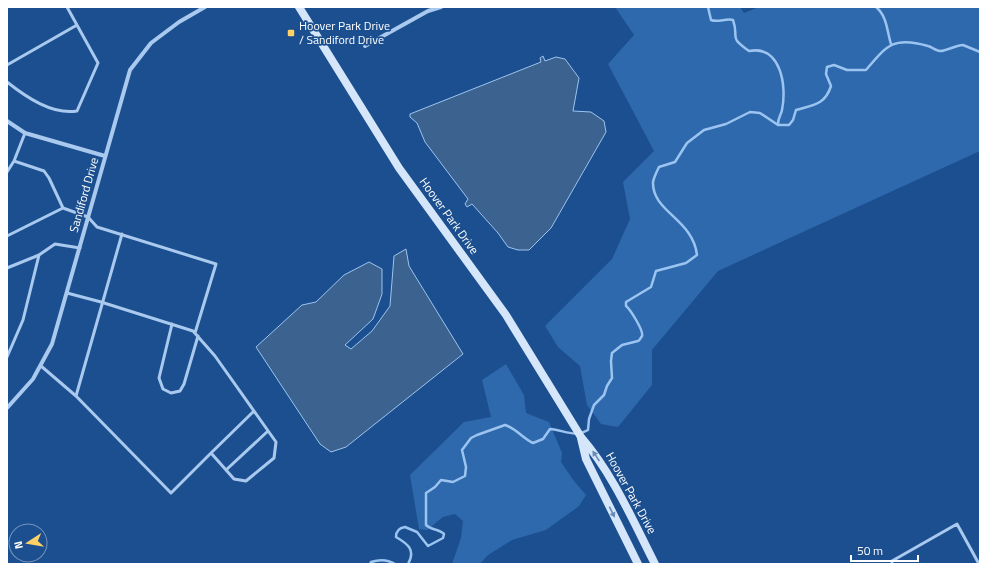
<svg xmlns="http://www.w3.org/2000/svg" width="987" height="571" font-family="'Titillium Web',sans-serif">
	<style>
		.green { fill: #2e69ad }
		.water { fill: #3c6290; stroke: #9cc4f0 }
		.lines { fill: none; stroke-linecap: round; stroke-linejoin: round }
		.stream { stroke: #9cc4f0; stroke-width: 2.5 }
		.lane { stroke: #a9c9ee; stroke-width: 3 }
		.street { stroke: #a9c9ee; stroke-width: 4 }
		.secondary { stroke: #d6e6fa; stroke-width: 8 }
		.oneway { fill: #668bba }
		.poi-dot { fill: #ffd166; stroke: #1b4f8f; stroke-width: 1.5 }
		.labels { text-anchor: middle; stroke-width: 3.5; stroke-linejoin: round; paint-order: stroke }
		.poi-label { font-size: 12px; fill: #fff; stroke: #1b4f8f; text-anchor: start }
		.street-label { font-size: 12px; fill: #fff; stroke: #1b4f8f }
	</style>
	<rect width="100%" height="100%" fill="#1b4f8f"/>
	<path class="green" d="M615,7H740L744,13L759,7H980V151L718,271L652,350V385L618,427L601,424L587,405L580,366L558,347L545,326L612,259L630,219L623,182L654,151L608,64L634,35Z
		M506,364L524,395L526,413L549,422L562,453L561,462L574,481L586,495L579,506L546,530L512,540L488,555L480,564H452L461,538L463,521L455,514L443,517L427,530L419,529L410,475L464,422L491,417L482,380Z"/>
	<path class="water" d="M543,56L545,61L556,57L565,59L579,78L573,111L591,112L604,121L606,132L551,228L529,250H518L508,247L498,233L472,204L467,207L465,204L468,199L425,142L417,123L410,117V114L541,62L540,58Z
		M406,249L409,266L463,354L346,447L331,452L320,444L256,347L302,305L316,302L344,275L369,262L382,269V294L373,319L345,345L351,349L372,331L390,306L394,256Z"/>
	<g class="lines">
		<path class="stream" d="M708,7L711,20C719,23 725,18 733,20C740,40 727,35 749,51C781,45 787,86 782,110C781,115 778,118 778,124
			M876,7C887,16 887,31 891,44
			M370,564L371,562C380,559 387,559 395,564
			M408,564C416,550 408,544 396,537C396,531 399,528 405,527L417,532L428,546L443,538L444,534C439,529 431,530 426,525V493L435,487L441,480L453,482L465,476L466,467L462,450L471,438L477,435L505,425C517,429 522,438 533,443L543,439L550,429C564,430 575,438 588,430L589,419L594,405L604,395L607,386L612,378L611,361L612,353L622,345L638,341C639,341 642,336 642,336C644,331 630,309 626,306V302L651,287L656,271L686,263L697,255C693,219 652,212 653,182C654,177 657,171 659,167L675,162L687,143L704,130L726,124L750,112L760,113L778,125H789L793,120L796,110C813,105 825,105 831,86L826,74L827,67L834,65L847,70H866C887,45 894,36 928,46C932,47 936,51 940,51C947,51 956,45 963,45L980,52"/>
		<path class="lane" d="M7,65L77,25
			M7,82C26,97 52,115 77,111L98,63L67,7
			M14,161L44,171L49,178L63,208
			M7,172L14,161L25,133
			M7,236L63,208L88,217L97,227L216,264L195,333
			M7,268L39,255L55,244L80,248
			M67,293L101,302L193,331L215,356L276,442L274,458L246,481L234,479L211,453L254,411
			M172,324L159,378L163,389L171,393L180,391L184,384L198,336
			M7,357L23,320L39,255
			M41,366L76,396L122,234
			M76,396L171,493L211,453
			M226,470L268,431
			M892,564V561L957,524L979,564"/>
		<path class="street" d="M365,46L428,11L441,7
			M7,121L25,133L105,156
			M7,408L33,379L52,344L130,70L151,43L179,22L205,7"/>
		<path class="secondary" d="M299,7L399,168L506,315L581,437C613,474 633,521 655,564
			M581,438L586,459L638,564"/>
	</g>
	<defs><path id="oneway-solid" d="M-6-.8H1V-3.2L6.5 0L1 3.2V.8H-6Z"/></defs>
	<g class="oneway">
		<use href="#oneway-solid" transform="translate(596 456) rotate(-124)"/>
		<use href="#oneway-solid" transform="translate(612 512) rotate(64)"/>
	</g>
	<rect class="poi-dot" x="287" y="29" width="8" height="8" rx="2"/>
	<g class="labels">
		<g class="poi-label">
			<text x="299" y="30">Hoover Park Drive<tspan x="299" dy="14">/ Sandiford Drive</tspan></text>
		</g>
		<g class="street-label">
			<text transform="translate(84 195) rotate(-74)" y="4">Sandiford Drive</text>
			<text transform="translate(449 216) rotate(54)" y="4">Hoover Park Drive</text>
			<text transform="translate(631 493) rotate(61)" y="4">Hoover Park Drive</text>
		</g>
	</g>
	<rect width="987" height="571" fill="none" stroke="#ffffff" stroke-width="16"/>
	<g transform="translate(28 543) rotate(258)"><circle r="19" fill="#1b4f8f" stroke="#7695bc"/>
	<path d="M0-3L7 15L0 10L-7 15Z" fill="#ffd166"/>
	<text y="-6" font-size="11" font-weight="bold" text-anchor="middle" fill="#ffffff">N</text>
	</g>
	<path d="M851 555v6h67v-6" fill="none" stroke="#ffffff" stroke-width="2"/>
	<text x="857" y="555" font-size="12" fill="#ffffff" stroke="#1b4f8f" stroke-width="3" paint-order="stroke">50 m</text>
</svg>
